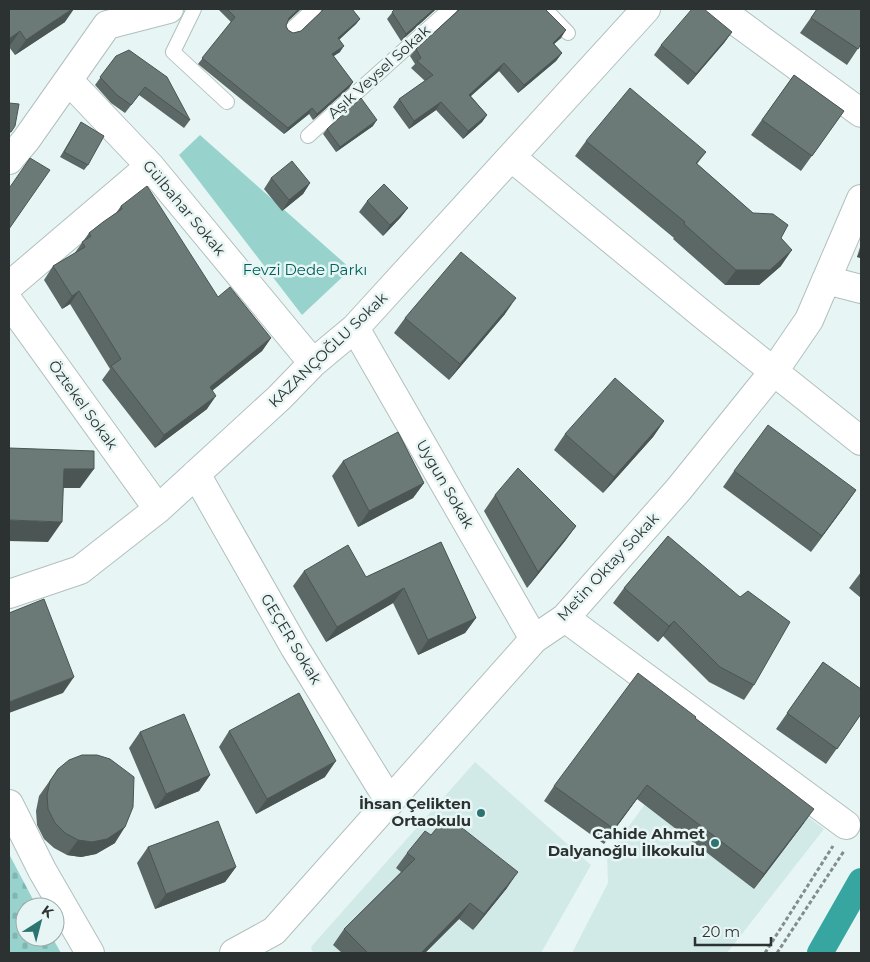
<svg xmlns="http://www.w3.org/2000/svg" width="870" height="962" font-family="Montserrat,sans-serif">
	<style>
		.built { fill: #d2eae7 }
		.cemetery { fill: url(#cemetery-stones) }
		.green { fill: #98d2cd }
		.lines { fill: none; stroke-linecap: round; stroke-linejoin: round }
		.canal { stroke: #37a6a0; stroke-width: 26 }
		.service-casing { stroke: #b1c0be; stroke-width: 16 }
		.minor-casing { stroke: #b1c0be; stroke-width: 30 }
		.tertiary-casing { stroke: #b1c0be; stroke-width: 30 }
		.path { stroke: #838d8c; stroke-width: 3; stroke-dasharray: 4 2.5; stroke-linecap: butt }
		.service { stroke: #fff; stroke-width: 14 }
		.minor { stroke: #fff; stroke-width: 28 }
		.tertiary { stroke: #fff; stroke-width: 28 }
		.wall { fill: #5c6866 }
		.shaded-wall { fill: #4b5553 }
		.building { fill: #6b7977; stroke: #4b5553 }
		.poi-dot { fill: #2b7470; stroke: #e7f6f4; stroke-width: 2 }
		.labels { text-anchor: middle; stroke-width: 5; stroke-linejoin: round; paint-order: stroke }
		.street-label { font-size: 15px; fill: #2c3231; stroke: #e7f6f4 }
		.park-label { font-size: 15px; fill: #00615d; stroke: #e7f6f4 }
		.poi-label { font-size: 15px; font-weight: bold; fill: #2c3231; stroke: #e7f6f4; text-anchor: end }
	</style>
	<defs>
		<pattern id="cemetery-stones" width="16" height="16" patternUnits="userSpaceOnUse" patternTransform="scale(1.25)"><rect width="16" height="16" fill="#98d2cd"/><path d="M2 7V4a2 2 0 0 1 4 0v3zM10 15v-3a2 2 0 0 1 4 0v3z" fill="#83b5b0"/></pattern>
	</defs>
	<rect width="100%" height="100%" fill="#e7f6f4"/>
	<path class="built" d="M697,733L824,829L727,953H572L608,883L607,856Z
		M475,762L591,865L541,953H313L311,947Z"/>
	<path class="cemetery" d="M9,854L37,907H25V937H52L61,953H9Z"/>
	<path class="green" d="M200,135L351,269L302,315L179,155Z"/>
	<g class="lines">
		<path class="canal" d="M820,953L861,881"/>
		<g class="service-casing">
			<path id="service" d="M194,9L173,52L227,102
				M545,9L568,33
				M291,30L314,9
				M308,136L450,9"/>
		</g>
		<g class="minor-casing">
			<path id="minor" d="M719,9L861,113
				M69,81L150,166L313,363
				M511,157L708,319L861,441
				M826,280L861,289
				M9,286L150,166
				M9,302L158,509
				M355,328L534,639
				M196,474L295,648L390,802
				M9,594L80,570L158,509L279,398L313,363L355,328L646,9
				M565,618L846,825
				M9,804L42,870L90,953
				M234,953L274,931L534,639L565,618L679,489L774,371L809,320L861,199"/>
		</g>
		<g class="tertiary-casing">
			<path id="tertiary" d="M9,160L26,140L107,25L169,9"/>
		</g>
		<path class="path" d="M765,953L833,846
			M777,953L844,851"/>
		<use href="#service" class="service"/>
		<use href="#minor" class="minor"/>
		<use href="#tertiary" class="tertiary"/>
	</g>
	<path class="wall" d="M9,9L65,22L15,55L9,47Z
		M218,9H301L288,21L286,26L288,30L293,33L301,31L321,12L322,9H352L360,19L356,24L339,40L340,52L333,56L353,82L349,88L313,120L309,114L284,134L198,64L231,22Z
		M395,9H436L434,11L401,41L387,19Z
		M458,9H545L561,38L554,44L562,53L556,61L518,93L499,71L471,96L487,115L482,122L463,139L436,110L409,129L393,107L399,99L425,81L411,68L415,64L410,56L416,49L457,11Z
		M817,9L861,44L847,65L800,33Z
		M732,32L724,43L688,85L654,55L661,45Z
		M116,56L190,120L184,128L139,95L125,113L111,103L95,85Z
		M794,75L844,111L801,171L751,135Z
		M81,122L88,165L84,170L60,157Z
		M373,126L336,152L323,134L327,129Z
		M586,141L706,152L697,164L781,238V266L759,285H725L673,239L674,238L575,156Z
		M271,178L310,183L303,194L282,211L264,189Z
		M367,201L408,208L400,218L383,236L359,212Z
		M121,206L218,297L271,338L262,351L212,391L207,409L155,448L102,380L110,369L70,304L62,309L44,280L53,266L74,254L89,233L116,213Z
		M861,244V258L857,257Z
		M505,314L449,380L394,333L405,318Z
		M664,421L653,437L603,493L554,450L565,434Z
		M343,461L424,483L413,498L358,527L332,476Z
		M734,471L856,490L811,552L723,487Z
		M495,495L576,526L565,541L527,588L484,511Z
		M668,536L754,685L744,700L709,682L663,636L658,642L613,603L624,588Z
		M441,542L476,618L465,633L418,655L393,603L326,642L293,586L304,571L366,577Z
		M861,572V598L849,588Z
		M823,662L861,714L826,764L776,729Z
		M695,718L804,823L754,889L637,799L604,844L544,801L554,786Z
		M229,731L325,777L256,814L219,747Z
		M140,732L210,775L199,791L155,809L129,748Z
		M58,769L115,843L96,854L81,857L67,855L54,848L44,839L37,825L36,811L39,796Z
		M431,835L507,888L473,930L459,919L425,953H342L333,945L344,929L401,872L396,868L407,853Z
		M148,847L236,867L225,882L155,909L137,863Z"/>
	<path class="shaded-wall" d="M72,9H74L65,22L15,55L26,40Z
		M299,9H301L285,24L289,18Z
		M434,9H436L434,11L401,41L406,34Z
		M360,19L356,24L334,44L338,38Z
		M566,30L561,38L547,50L553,43Z
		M20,31L9,47V39Z
		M732,32L724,43L688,85L696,74Z
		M344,46L340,52L328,60L332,54Z
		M562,53L556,61L518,93L524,85Z
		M504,63L499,71L464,102L469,95Z
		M353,82L349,88L313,120L317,114Z
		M441,102L436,110L409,129L414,121Z
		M312,108L309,114L284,134L288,128Z
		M487,115L482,122L463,139L468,131Z
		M377,120L373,126L336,152L340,147Z
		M310,183L303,194L282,211L289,200Z
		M408,208L400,218L383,236L390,225Z
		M792,250L781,266L759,285H725L736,270Z
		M861,250V258L857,257Z
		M79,291L70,304L62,309L72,296Z
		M516,298L505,314L449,380L460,364Z
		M271,338L262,351L200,400L210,387Z
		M216,396L207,409L155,448L164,435Z
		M664,421L653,437L603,493L614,477Z
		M64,469H94L80,488H50Z
		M424,483L413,498L358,527L369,511Z
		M856,490L845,506L811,552L822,536Z
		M9,520L62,522L48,542L9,541Z
		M576,526L565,541L527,588L538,572Z
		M404,588L393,603L326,642L337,627Z
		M476,618L465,633L418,655L428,640Z
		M674,621L663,636L658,642L669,626Z
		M74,677L63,693L9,713V702Z
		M336,761L325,777L256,814L267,799Z
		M210,775L199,791L155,809L166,794Z
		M647,785L637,799L604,844L614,829Z
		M814,809L804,823L754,889L764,874Z
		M125,827L115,843L96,854L81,857L67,855L78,840Z
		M236,867L225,882L155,909L166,894Z
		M518,872L507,888L473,930L484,914Z
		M470,903L459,919L425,953H421Z"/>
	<path class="building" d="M9,9H72L26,40L20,31L9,39Z
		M227,9H299L289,18L286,26L288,30L293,33L301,31L324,9H352L360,19L338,38L344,46L332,54L353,82L317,114L312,108L288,128L202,58L235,17Z
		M395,9H434L406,34L392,12Z
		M460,9H545L566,30L553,43L562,53L524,85L504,63L469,95L487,115L468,131L441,102L414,121L399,99L433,75L417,61L421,58L416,49Z
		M692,9H704L732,32L696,74L661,45Z
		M817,9H861V44L858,49L811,18Z
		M129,50L167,77L190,120L145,87L131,105L117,95L100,77L116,56Z
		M794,75L844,111L812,156L762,120Z
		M630,88L706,152L696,163L753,213L773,214L788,225L781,238L792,250L770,270H736L684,224L685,222L586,141Z
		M361,98L377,120L340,147L327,129Z
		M9,103L19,104L15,126L11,132H9Z
		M81,122L104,136L88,165L64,152Z
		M30,158L50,170L9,229V186L10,187Z
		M292,161L310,183L289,200L271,178Z
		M384,184L408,208L390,225L367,201Z
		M147,186L218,297L230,287L271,338L210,387L216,396L164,435L111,366L121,359L79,291L72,296L53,266L85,247L82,242L91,236L89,233L103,222L122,209L121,206Z
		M461,252L516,298L460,364L405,318Z
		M615,378L664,421L614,477L565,434Z
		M768,425L856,490L822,536L734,471Z
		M398,432L424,483L369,511L343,461Z
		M9,448L94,451V469H64L62,522L9,520Z
		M518,468L576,526L538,572L495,495Z
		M668,536L740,597L748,591L790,622L754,685L720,667L674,621L669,626L624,588Z
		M441,542L476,618L428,640L404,588L337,627L304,571L348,545L366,577Z
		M44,599L74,677L9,702V613Z
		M823,662L861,689V714L837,749L787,713Z
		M638,673L696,717L695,718L814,809L764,874L647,785L614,829L554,786Z
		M299,693L336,761L267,799L229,731Z
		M184,714L210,775L166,794L140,732Z
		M82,755H97L110,759L134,777L133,807L125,827L107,839L92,842L78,840L65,833L55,823L48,809L47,795L50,781L58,769L69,760Z
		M447,816L518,872L484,914L470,903L421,953H368L344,929L415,859L407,853L425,831L431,835Z
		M218,821L236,867L166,894L148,847Z"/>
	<g class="poi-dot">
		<circle cx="481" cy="813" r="5"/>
		<circle cx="715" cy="843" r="5"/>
	</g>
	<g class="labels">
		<g class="street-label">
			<text transform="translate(379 72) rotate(-42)" y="5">Aşık Veysel Sokak</text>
			<text transform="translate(184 208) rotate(50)" y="5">Gülbahar Sokak</text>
			<text transform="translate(328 350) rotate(-44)" y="5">KAZANÇOĞLU Sokak</text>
			<text transform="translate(83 405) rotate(54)" y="5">Öztekel Sokak</text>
			<text transform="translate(445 484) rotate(60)" y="5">Uygun Sokak</text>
			<text transform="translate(608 567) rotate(-47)" y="5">Metin Oktay Sokak</text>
			<text transform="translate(291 639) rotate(59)" y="5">GEÇER Sokak</text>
		</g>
		<g class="park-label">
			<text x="305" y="275">Fevzi Dede Parkı</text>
		</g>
		<g class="poi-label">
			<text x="471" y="809">İhsan Çelikten<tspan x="471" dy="17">Ortaokulu</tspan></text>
			<text x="705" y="839">Cahide Ahmet<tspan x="705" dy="17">Dalyanoğlu İlkokulu</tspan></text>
		</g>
	</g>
	<rect width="870" height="962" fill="none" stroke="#2c3231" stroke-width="20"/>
	<g transform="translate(40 922) rotate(36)"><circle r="24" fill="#e7f6f4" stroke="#9ca8a6"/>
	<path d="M0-4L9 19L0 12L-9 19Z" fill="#2b7470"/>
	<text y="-8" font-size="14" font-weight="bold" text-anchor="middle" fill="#2c3231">K</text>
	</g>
	<path d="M695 937v8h76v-8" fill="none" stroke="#2c3231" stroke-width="2.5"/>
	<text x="702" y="937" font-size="15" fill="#2c3231" stroke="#e7f6f4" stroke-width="4" paint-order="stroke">20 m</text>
</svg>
